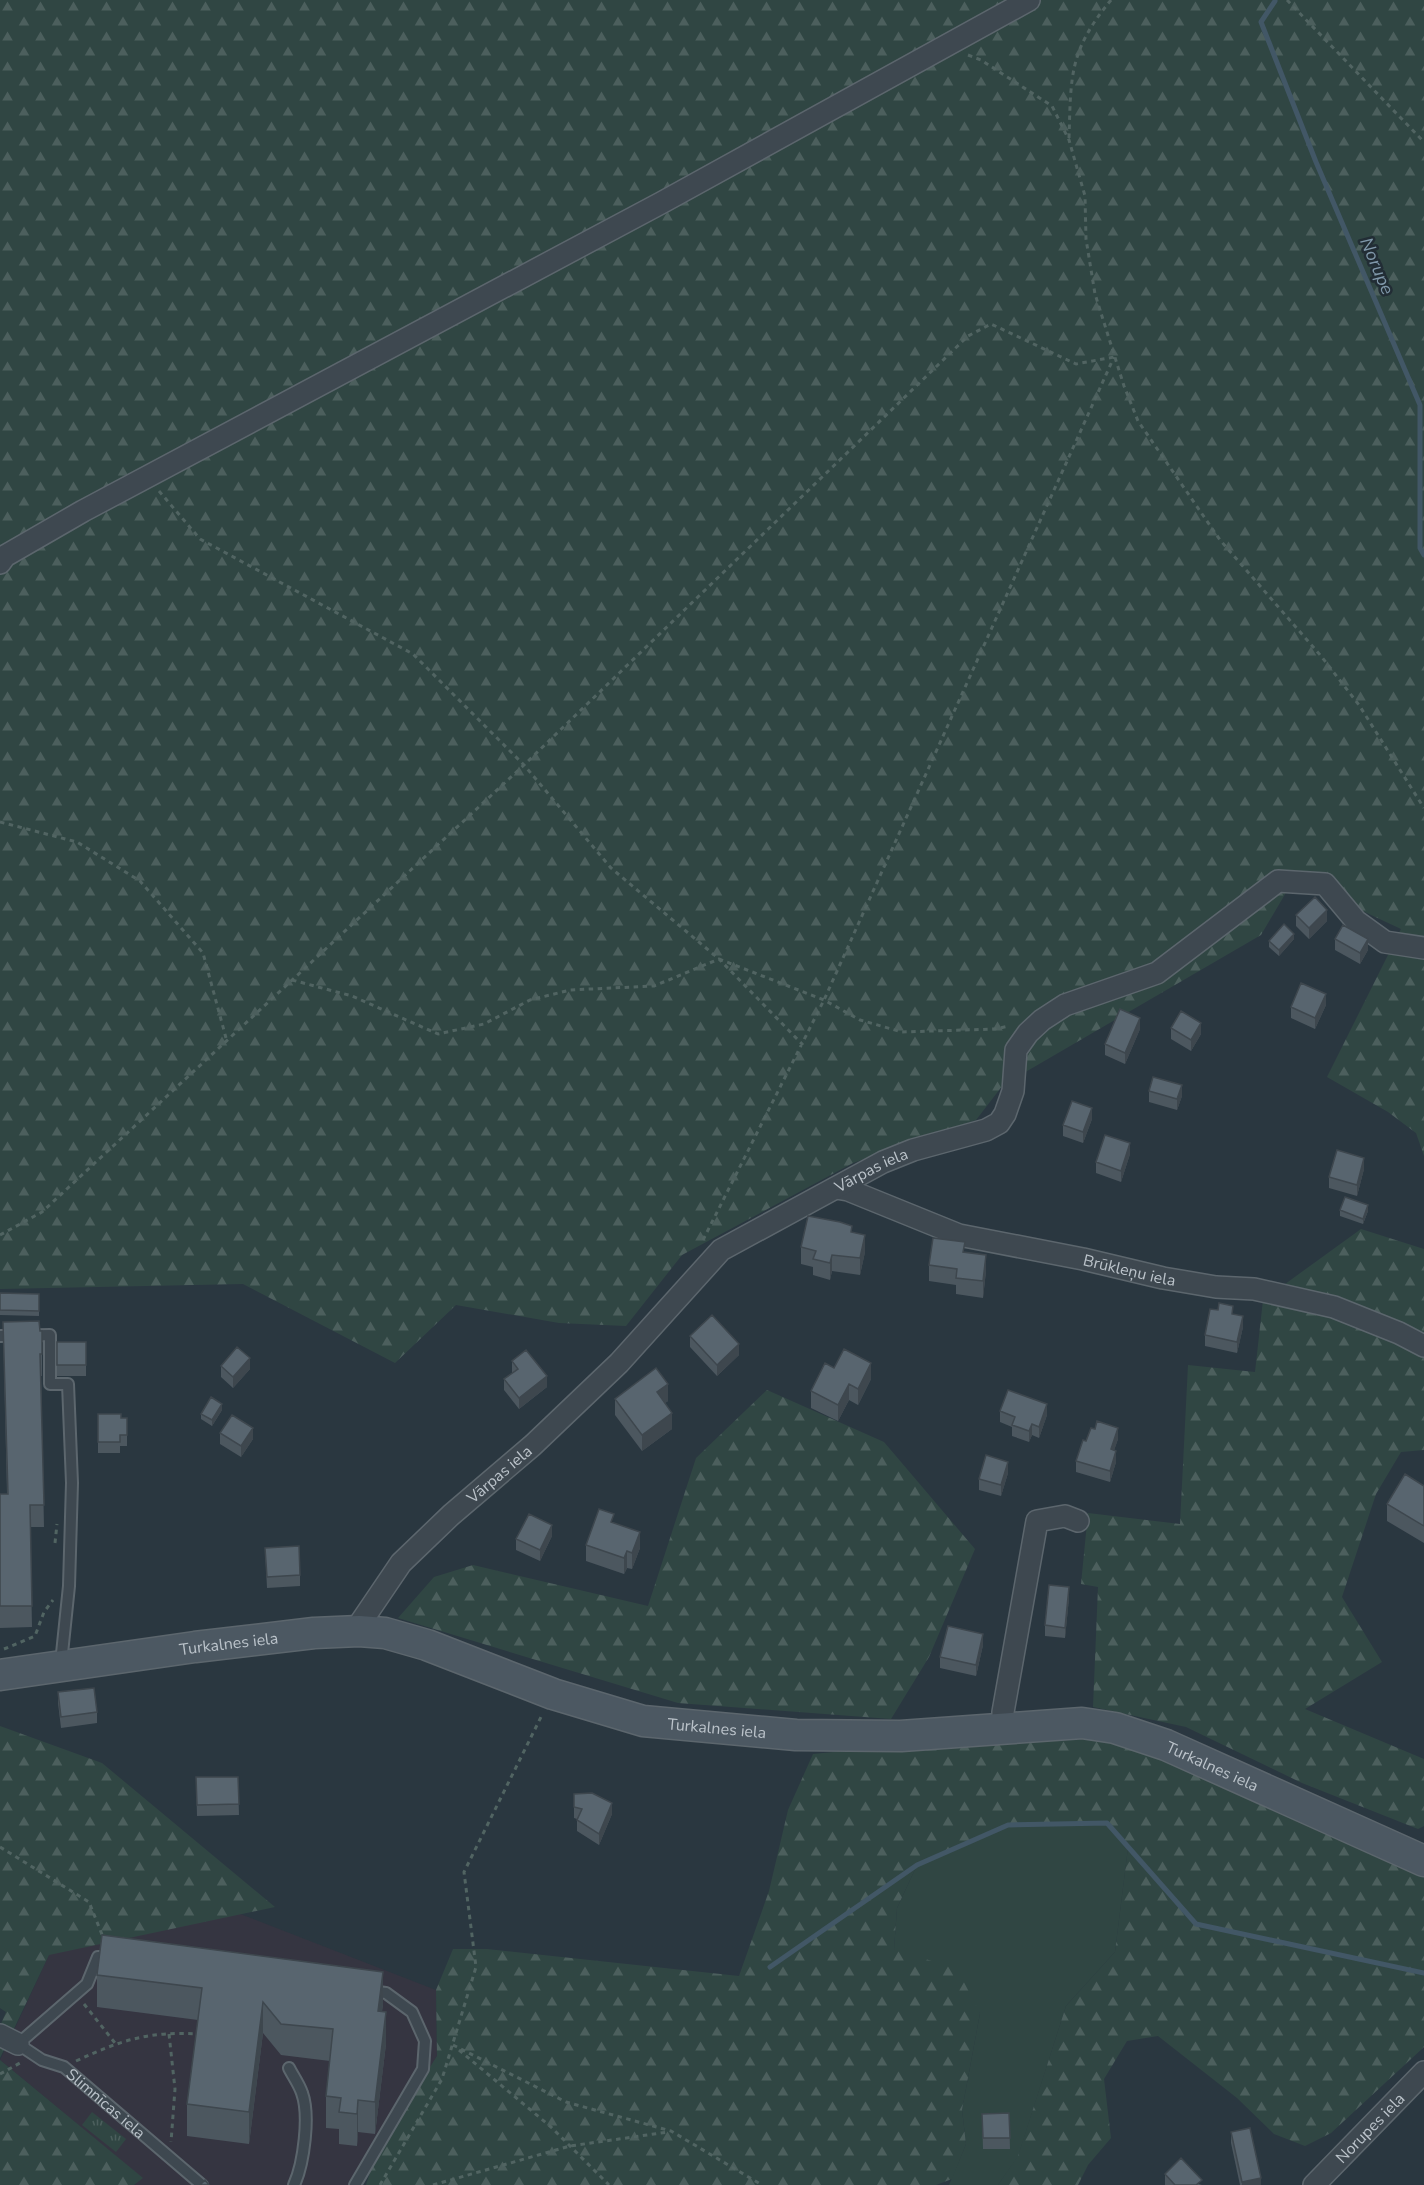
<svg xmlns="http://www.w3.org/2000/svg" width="1424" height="2185" font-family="'Nunito Sans',sans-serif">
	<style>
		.medical { fill: #353541 }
		.grass { fill: #304643 }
		.forest { fill: url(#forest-firs) }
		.park { fill: url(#park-tufts) }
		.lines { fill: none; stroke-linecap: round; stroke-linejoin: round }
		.stream { stroke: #425766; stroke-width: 5 }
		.service-casing { stroke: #5c666d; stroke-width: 14 }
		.minor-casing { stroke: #5c666d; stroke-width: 24 }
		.secondary-casing { stroke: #5c666d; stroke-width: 33 }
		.path { stroke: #516462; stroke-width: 3; stroke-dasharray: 4.5 4.5; stroke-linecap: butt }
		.service { stroke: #3e4850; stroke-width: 10 }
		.minor { stroke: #3e4850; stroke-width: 21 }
		.secondary { stroke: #4c5862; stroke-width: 30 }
		.wall { fill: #4c575f }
		.shaded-wall { fill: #3e474e }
		.building { fill: #58656f; stroke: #3e474e; stroke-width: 1.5 }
		.labels { text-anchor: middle; stroke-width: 5; stroke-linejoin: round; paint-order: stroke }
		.street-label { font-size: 16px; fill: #bbc3ca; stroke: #222d35 }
		.water-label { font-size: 18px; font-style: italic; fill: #7f97a9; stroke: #222d35 }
	</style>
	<defs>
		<pattern id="forest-firs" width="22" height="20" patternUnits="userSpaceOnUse" patternTransform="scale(1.5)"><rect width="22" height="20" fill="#304643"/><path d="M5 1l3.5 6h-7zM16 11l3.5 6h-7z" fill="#4c5f5d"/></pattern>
		<pattern id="park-tufts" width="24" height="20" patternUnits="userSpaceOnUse" patternTransform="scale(1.5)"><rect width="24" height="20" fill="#304643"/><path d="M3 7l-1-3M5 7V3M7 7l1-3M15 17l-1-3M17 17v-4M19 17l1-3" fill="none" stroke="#4c5f5d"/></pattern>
	</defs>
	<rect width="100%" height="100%" fill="#2a3740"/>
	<path class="medical" d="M78,1851L436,1990L437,2056L361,2185H134L142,2178L0,2060L49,1955Z"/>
	<path class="grass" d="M1107,1823L1128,1848L1115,1952L1066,2006L1018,2157L998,2185H949L966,2144L962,2110L980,2013L894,1949L897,1908L917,1865L1008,1825Z"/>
	<path class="forest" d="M0,0H1424V1156L1416,1133L1388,1112L1327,1077L1401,929L1294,879L1261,935L1003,1085L976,1120L853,1163L682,1255L626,1326L559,1323L456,1305L395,1363L243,1284L0,1289Z
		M1361,1229L1424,1249V1450L1401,1452L1376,1494L1342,1597L1382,1662L1305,1709L1424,1759V1826L1418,1829L1302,1783L1186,1727L1093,1707L1098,1587L1081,1584L1088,1513L1180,1524L1188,1365L1255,1372L1263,1300Z
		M767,1390L884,1442L975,1549L929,1657L891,1719L678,1703L398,1618L434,1577L473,1565L648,1606L696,1458Z
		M0,1726L102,1763L275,1907L49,1955L0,2058V2026L6,2012L0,2008Z
		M1097,1738L1178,1756L1424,1864V2047L1331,2133L1305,2146L1274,2134L1237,2098L1158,2036L1127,2041L1104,2079L1111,2138L1088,2165L1078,2185H998L1018,2156L1066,2006L1115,1952L1128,1848L1107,1823L1008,1825L917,1865L897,1908L894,1949L957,1969L980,2013L962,2110L966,2144L952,2179L936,2185H366L378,2148L437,2056L436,1990L453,1949H487L739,1976L769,1891L788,1810L813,1754L874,1748Z
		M0,2060L143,2178L134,2185H0Z"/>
	<path class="park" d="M92,2112L126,2139L116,2152L82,2125Z"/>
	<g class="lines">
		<path class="stream" d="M1275,1L1261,22L1316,162L1420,405V548L1424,555
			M770,1967L917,1865L1008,1825L1107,1823L1196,1924L1424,1973"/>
		<g class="service-casing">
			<g id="service">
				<path d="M0,1336L50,1335V1384H68L72,1483L69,1586L61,1663"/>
				<path id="s1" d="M112,1958L98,1957L87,1984L18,2044L42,2060L64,2067L202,2185"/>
				<path d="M289,2068C293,2076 299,2084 302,2093C310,2115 304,2163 294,2185"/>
				<path d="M355,2185L423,2069L425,2041L412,2012L386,1993L369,1991"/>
			</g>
		</g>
		<g class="minor-casing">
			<g id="minor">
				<path d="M0,563L5,556L83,511L661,203L1029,0"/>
				<path id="s2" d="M836,1188L848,1190L959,1235L1083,1259L1163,1278L1216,1287L1254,1289L1334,1307L1399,1333L1424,1346"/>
				<path id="s3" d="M359,1631L361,1622L401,1563L451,1515L533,1445L619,1363L721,1250L883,1162L913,1150L986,1130L999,1123L1005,1114L1013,1091L1016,1050L1028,1033L1042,1020L1065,1005L1157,973L1278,881L1325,884L1356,921L1385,942L1424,948"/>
				<path d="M1003,1727V1712L1037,1521L1065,1516L1078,1521"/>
				<path d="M0,2035L18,2044"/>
				<path id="s4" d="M1314,2185L1424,2072"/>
			</g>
		</g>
		<g class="secondary-casing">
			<g id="secondary">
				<path id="s5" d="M0,1675L195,1647L314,1633L359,1631L385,1633L427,1645L553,1694L643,1721L796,1735L901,1736L1082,1723L1115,1728L1166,1745L1424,1861"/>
			</g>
		</g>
		<path class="path" d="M1287,0L1424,142
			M968,55L981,60L1052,106L1069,140L1085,196L1086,239L1095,294L1124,386L1138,421L1220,540L1321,656L1359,705L1424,808
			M1069,138C1071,75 1069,51 1111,0
			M159,491L200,539L413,654L524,765L611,868L719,959L824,1000L860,1020L902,1032L995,1029L1009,1026
			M0,822L77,842L140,881L203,953L226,1038
			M292,980L352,996L438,1034L484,1024L530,1000L570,990L654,986L719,959L803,1045
			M0,1235L42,1212L524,765L968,336L991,324L1076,364L1114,357
			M703,1240L824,1000L1114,357
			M55,1543L57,1524
			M4,1649L35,1636L44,1612L53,1600
			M0,1847L89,1902L103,1937
			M84,2004L115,2043
			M169,2034L175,2089L171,2142
			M453,2045L566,2102L671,2131L762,2185
			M459,2050L551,2127L609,2185
			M76,2061C121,2040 149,2031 199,2034
			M0,2074L20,2063
			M380,2185L442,2079L476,1967L464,1872L542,1715
			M433,2185L570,2146L668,2132"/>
		<use href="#service" class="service"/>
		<use href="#minor" class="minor"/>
		<use href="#secondary" class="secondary"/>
	</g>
	<path class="wall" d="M1296,915L1327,921L1309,939L1296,926Z
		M1294,939L1279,956L1269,947V941Z
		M1335,939L1368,950L1360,964L1335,950Z
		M1326,1005L1315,1029L1291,1018V1007Z
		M1171,1028L1201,1034L1191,1051L1171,1039Z
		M1140,1029L1125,1064L1105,1055V1044Z
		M1149,1091L1182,1096L1177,1110L1149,1102Z
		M1092,1119L1083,1143L1063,1136V1125Z
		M1130,1154L1121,1182L1096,1173V1162Z
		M1364,1169L1357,1196L1329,1188V1177Z
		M1340,1210L1368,1211L1363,1224L1340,1216Z
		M852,1232L865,1252L860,1275L832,1271L830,1280L813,1275V1267L801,1264V1247Z
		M965,1252L986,1271L983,1298L956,1294V1285L929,1281V1265Z
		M0,1293L39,1294V1316L0,1315Z
		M1233,1314L1243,1327L1237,1353L1205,1346V1335Z
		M3,1322L42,1331V1376H41L44,1527H30L32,1627L0,1628V1494H7Z
		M690,1336L739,1355L717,1376L690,1347Z
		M57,1342H86V1376H57Z
		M512,1361L547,1387L519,1409L504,1390V1379L512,1373Z
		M221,1366L250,1369L233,1388L221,1377Z
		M834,1368L871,1379L858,1405L849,1400L838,1421L811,1408V1391Z
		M615,1399L668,1401L665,1403L672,1429L642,1451L615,1415Z
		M222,1410L212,1426L201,1419V1414Z
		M1000,1411L1047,1415L1039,1438L1032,1435L1029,1442L1012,1436V1427L1000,1422Z
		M98,1414L121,1418H127V1446H120V1453H98Z
		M220,1433L253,1439L241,1457L220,1444Z
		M1118,1439L1114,1450L1116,1462L1110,1482L1076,1472V1461L1086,1441Z
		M1008,1473L1001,1496L979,1490V1479Z
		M1424,1486V1543L1387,1521V1504Z
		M614,1523L640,1548L632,1569L627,1568L624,1574L586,1561V1545Z
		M552,1536L540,1561L516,1550V1539Z
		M265,1548L300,1575V1586L267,1588Z
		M1069,1598L1065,1638L1045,1636V1625Z
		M983,1645L976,1676L940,1668V1657Z
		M58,1692L97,1712V1723L61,1728L58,1703Z
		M196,1777H238L239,1815L197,1816Z
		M574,1807L612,1814L599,1845L577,1831V1819L574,1818Z
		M97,1975L383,2004L382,2011L386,2044L375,2134L358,2132L357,2146L339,2144V2129L326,2128V2096L330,2061L281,2055L263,2033L249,2144L187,2136V2104L198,2020L97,2007Z
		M1009,2113L1010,2149H983L982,2114Z
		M1231,2132L1261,2185H1240L1231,2143Z
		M1165,2174L1202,2185H1165Z"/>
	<path class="shaded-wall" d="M1327,910V921L1309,939V928Z
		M1294,934V939L1279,956V950Z
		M1368,939V950L1360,964V953Z
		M1326,994V1005L1315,1029V1018Z
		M1140,1018V1029L1125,1064V1053Z
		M1201,1023V1034L1191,1051V1040Z
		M1182,1085V1096L1177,1110V1099Z
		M1092,1108V1119L1083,1143V1132Z
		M1130,1143V1154L1121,1182V1171Z
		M1364,1158V1169L1357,1196V1185Z
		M1368,1205V1211L1363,1224V1219Z
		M865,1235V1252L860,1275V1258Z
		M832,1255V1271L830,1280V1263Z
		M986,1255V1271L983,1298V1281Z
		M1243,1316V1327L1237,1353V1342Z
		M739,1344V1355L717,1376V1365Z
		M250,1358V1369L233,1388V1377Z
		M871,1363V1379L858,1405V1389Z
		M547,1376V1387L519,1409V1398Z
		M668,1384V1401L657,1409V1392Z
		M849,1384V1400L838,1421V1405Z
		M222,1404V1410L212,1426V1420Z
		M1047,1404V1415L1039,1438V1427Z
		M672,1413V1429L642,1451V1435Z
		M1032,1424V1435L1029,1442V1431Z
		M253,1428V1439L241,1457V1446Z
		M1118,1428V1439L1111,1460V1449Z
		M1116,1451V1462L1110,1482V1471Z
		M1008,1462V1473L1001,1496V1485Z
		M552,1525V1536L540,1561V1550Z
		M640,1532V1548L632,1569V1553Z
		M627,1551V1568L624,1574V1558Z
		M1069,1587V1598L1065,1638V1628Z
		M983,1634V1645L976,1676V1665Z
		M612,1803V1814L599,1845V1834Z
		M383,1972V2004L378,2043V2011Z
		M263,2002V2033L249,2144V2112Z
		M386,2012V2044L375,2134V2102Z
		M358,2100V2132L357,2146V2114Z
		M1261,2178V2185H1242V2182Z"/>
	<path class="building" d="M1315,897L1327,910L1309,928L1296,915Z
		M1284,924L1294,934L1279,950L1269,941Z
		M1343,925L1368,939L1360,953L1335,939Z
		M1301,983L1326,994L1315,1018L1291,1007Z
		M1120,1009L1140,1018L1125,1053L1105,1044Z
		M1181,1011L1201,1023L1191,1040L1171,1028Z
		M1153,1077L1182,1085L1177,1099L1149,1091Z
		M1072,1101L1092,1108L1083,1132L1063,1125Z
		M1105,1135L1130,1143L1121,1171L1096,1162Z
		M1337,1150L1364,1158L1357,1185L1329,1177Z
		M1345,1197L1368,1205L1363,1219L1340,1210Z
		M808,1216L840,1222L852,1226L851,1232L865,1235L860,1258L832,1255L830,1263L813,1259L816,1251L801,1247Z
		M933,1238L965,1242L963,1252L986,1255L983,1281L956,1278L957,1269L929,1265Z
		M0,1293L39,1294V1311L0,1310Z
		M1219,1303L1233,1306L1232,1314L1243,1316L1237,1342L1205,1335L1210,1309L1218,1310Z
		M712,1315L739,1344L717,1365L690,1336Z
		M39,1321L40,1331H42V1354H40L44,1505H30L32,1606H0V1494H8L3,1322Z
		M57,1342H86V1365H57Z
		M237,1347L250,1358L233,1377L221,1366Z
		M844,1349L871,1363L858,1389L849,1384L838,1405L811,1391L825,1363L834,1368Z
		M526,1350L547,1376L519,1398L504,1379L518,1369L512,1361Z
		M656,1368L668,1384L657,1392L672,1413L642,1435L615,1399Z
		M1008,1390L1047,1404L1039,1427L1032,1424L1029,1431L1012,1425L1015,1417L1000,1411Z
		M211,1397L222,1404L212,1420L201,1414Z
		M98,1414H121V1418H127V1435H120V1442H98Z
		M232,1415L253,1428L241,1446L220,1433Z
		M1097,1421L1118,1428L1111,1449L1116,1451L1110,1471L1076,1461L1083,1440L1086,1441L1091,1428L1095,1429Z
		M986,1455L1008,1462L1001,1485L979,1479Z
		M1405,1474L1424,1486V1526L1387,1504Z
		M599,1509L614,1514L611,1522L640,1532L632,1553L627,1551L624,1558L586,1545Z
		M529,1514L552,1525L540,1550L516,1539Z
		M299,1546L300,1575L267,1577L265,1548Z
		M1049,1585L1069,1587L1065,1628L1045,1625Z
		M948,1626L983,1634L976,1665L940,1657Z
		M94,1688L97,1712L61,1717L58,1692Z
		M196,1777H238L239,1804L197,1805Z
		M592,1793L612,1803L599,1834L577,1820L582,1809L574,1807V1794Z
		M102,1935L383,1972L378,2011L386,2012L375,2102L358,2100L357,2114L339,2112L341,2098L326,2096L333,2029L281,2024L263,2002L249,2112L187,2104L202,1988L97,1975Z
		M1009,2113L1010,2138H983L982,2114Z
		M1250,2128L1261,2178L1242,2182L1231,2132Z
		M1181,2158L1202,2180L1196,2185H1175L1165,2174Z
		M205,2180L209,2185H200Z"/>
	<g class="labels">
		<g class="street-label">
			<text dy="6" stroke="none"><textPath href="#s3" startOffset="699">Vārpas iela</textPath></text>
			<text dy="6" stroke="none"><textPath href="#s2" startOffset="306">Brūkleņu iela</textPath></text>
			<text dy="6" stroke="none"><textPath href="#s3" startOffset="213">Vārpas iela</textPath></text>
			<text dy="6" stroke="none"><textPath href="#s5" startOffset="231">Turkalnes iela</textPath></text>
			<text dy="6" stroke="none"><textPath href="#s5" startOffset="735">Turkalnes iela</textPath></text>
			<text dy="6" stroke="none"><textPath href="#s5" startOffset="1239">Turkalnes iela</textPath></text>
			<text dy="6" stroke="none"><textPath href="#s1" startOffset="242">Slimnīcas iela</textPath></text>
			<text dy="6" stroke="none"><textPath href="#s4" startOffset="80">Norupes iela</textPath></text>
		</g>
		<g class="water-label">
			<text transform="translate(1377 266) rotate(67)" y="6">Norupe</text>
		</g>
	</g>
</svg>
